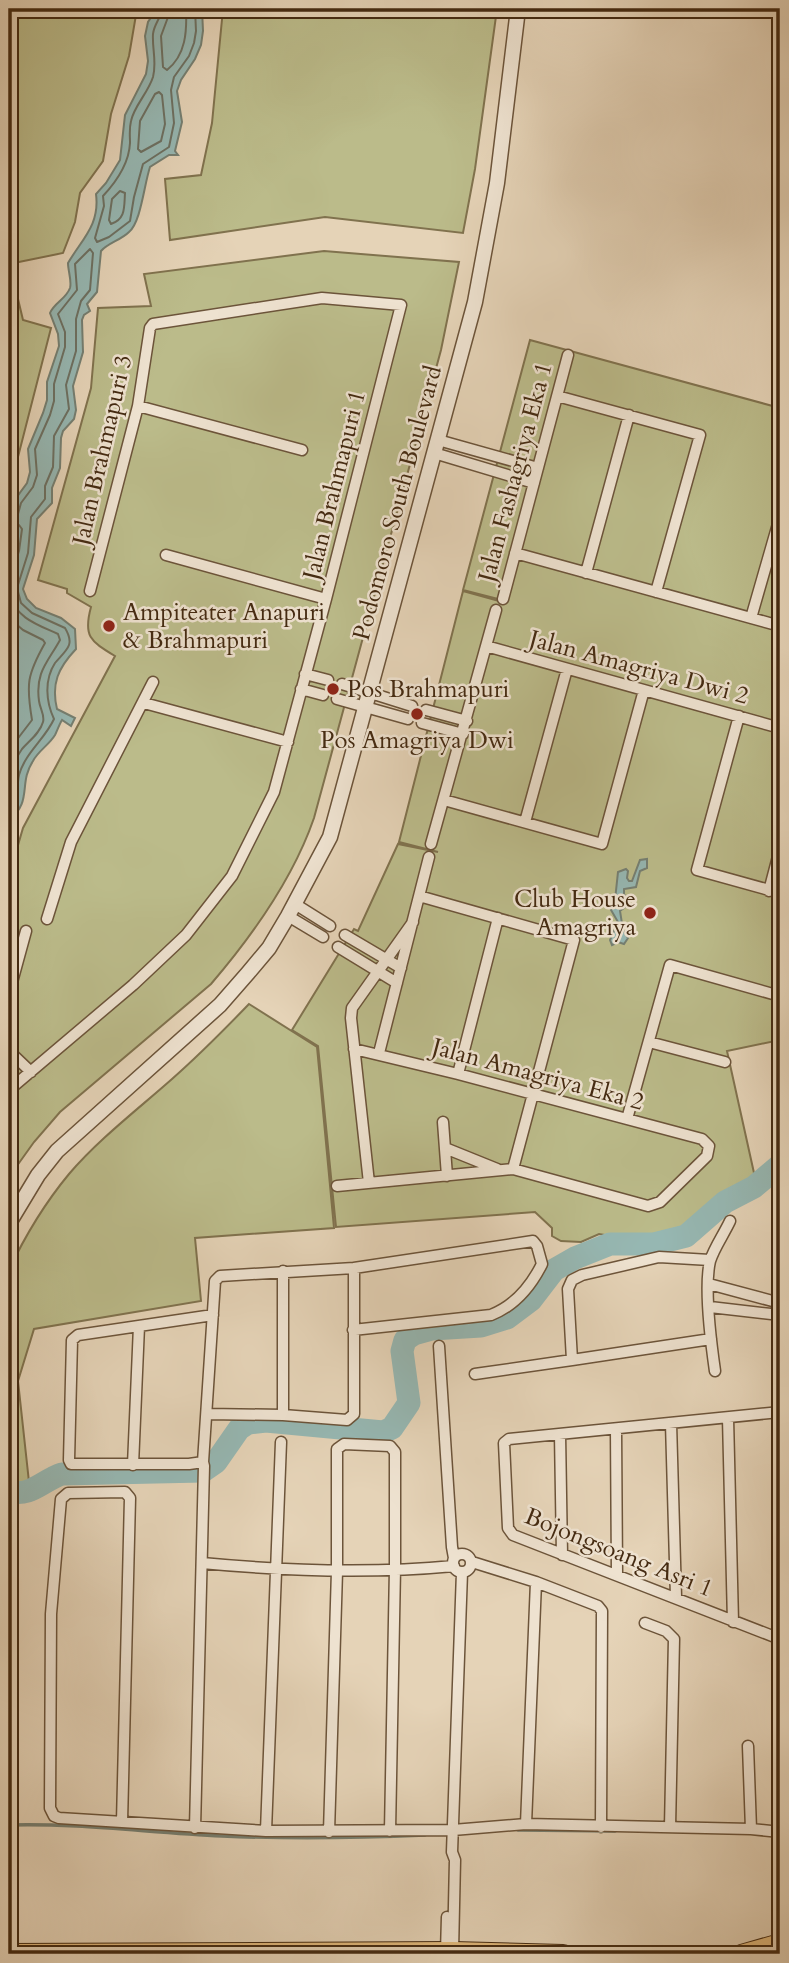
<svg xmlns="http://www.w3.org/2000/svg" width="789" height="1963" font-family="Cardo,serif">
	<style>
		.green { fill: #bbbb8a; stroke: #80724e; stroke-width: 2 }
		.water { fill: #96b7b2; stroke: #757f72; stroke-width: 2 }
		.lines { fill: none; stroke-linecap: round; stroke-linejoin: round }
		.shore { stroke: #6d7062; stroke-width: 2 }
		.stream { stroke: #757f72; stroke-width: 3.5 }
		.river { stroke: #96b7b2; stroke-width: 23 }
		.minor-casing { stroke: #6c543a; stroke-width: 13 }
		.tertiary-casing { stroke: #6c543a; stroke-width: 17 }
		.primary-casing { stroke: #442a11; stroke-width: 20 }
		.minor { stroke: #eee2d0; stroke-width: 10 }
		.tertiary { stroke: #eee2d0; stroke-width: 14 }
		.primary { stroke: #e2ba7c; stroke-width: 18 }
		.poi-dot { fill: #8f2418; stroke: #eee2d0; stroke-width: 2.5 }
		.labels { text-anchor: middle; stroke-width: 5; stroke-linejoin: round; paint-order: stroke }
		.street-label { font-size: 24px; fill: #442a11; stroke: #eee2d0 }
		.poi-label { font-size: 24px; fill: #442a11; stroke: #eee2d0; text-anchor: start }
	</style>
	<rect width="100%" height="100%" fill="#e5d3b7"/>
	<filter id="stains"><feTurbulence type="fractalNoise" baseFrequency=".00286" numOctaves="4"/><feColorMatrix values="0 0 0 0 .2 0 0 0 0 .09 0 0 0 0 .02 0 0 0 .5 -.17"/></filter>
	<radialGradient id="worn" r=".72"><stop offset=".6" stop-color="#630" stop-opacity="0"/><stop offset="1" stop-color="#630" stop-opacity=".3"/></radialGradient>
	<path class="green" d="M9,9H137L129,56L111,114L103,161L80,193L75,222L63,253L9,264Z
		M223,9H497L475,169L463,233L325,217L170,240L165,179L201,175L212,123Z
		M324,251L459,262L441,350L314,818C293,879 253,935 211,984L60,1112L34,1142L9,1177V876L23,828L115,656C90,641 83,636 91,607L67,593V589L38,580L91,388L98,308L151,306L144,274Z
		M18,299L23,320L51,328L9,492V301Z
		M530,340L780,408V1040L727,1051L756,1182L726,1195L678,1240H635L599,1234L581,1242L561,1241L552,1236V1228L535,1212L336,1227L318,1046L292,1030L354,929L358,931L398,844L438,852L399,842L463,591L506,603V601L463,590Z
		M249,1004L317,1047L334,1228L195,1238L201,1301L34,1329L18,1381L29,1482L36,1484L23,1489L9,1486V1270C25,1236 45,1203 69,1174C99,1139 137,1110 172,1079C198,1056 224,1030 249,1004Z"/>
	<path class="water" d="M157,9H202L203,31L201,45L195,59L181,80L177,91L182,122L175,151L178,155H169L150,167C144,185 141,222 129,232C121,240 108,243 101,251L97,292L87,304L90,311L84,315L82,320L83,352L73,386L76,410L74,419L63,431L61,438L60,468L52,488V503L37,519L34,555L23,589L27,599L36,608L61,618L75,629L76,649C58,668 51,684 57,709L75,718L71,726L62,720C59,725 57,731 55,735C49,745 38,751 33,761C18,784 33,801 9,820V541L14,501L27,483L30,472L28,449L43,413L47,400V382L59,346L58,334L50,313C54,303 66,299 70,288C72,281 68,271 68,263C82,239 100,225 96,194L106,183L120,160L125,115L146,74L148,61L145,36L148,22Z
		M647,859V868L640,871L636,887L624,889V894L629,904L620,911L623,930L628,938L624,944L618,942L612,945L610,940L618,922L611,910L615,900L618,872L626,869L628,871L627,878L629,881H632L640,860Z"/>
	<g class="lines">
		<path class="shore" d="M162,9C161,18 154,24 153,34C152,49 157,62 153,77C148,93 134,106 131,121C129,129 130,136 130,143C129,164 117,181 103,196L104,206L95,238L97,242L109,237L130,221L134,197L143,164L169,147L174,123L171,90L174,77L189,56L194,43L196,31L195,9
			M171,9L161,36L163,67L167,70C186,55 187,31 186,9
			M159,92L162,95L165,124L161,141L141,152L138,149L140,121L155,94Z
			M120,191L125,193C124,207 126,219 111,224L109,220L112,199Z
			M9,518L18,514L21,503L33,487L37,475L35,449L50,415L54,401V384L65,347V332L58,314L77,290L75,264L90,249L93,253L90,290L81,301L76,319V351L66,385L69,409L54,436L53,467L45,486V499L31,517L28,553L17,588L21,603L32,613L65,628C68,633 71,639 69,645C67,651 59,658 55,663C44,680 46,702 54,719C45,739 25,753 19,775C16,789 20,802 9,811
			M9,527L19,525L22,529L19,551L9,582
			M9,595C18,619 36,624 58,634L60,640C48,662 35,672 39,701C40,709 45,715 43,722C40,733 29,741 22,749C13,761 10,776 9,791
			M9,618L23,630L43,640L45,643C27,675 26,684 32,720L9,750"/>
		<path class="stream" d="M9,1825C80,1823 151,1833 222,1836C290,1839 358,1838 425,1835
			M518,1830L615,1831"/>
		<path class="river" d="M9,1491C30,1498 43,1480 62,1474L203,1471L216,1462L239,1429L248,1423L266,1421L383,1432L392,1428L409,1403L402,1351L405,1340L414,1334L432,1329L481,1326L507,1318L531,1300L554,1270L575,1258L610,1244H654L686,1236L725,1202L754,1187L780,1165"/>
		<g class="minor-casing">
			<path id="minor" d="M557,396L700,435L656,592
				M138,406L302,450
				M438,440L538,468
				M434,453L534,483
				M515,553L780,626
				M166,555L326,599
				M586,573L629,415
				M503,599L568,355
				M751,618L780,517
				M486,646L780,728
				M305,674L328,680
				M342,684L412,706
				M301,689L323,695
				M337,699L408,719
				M144,703L288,742
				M426,710L467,721
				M739,716L697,870L780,893
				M422,723L463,734
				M444,800L602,844L644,690
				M525,822L567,669
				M431,844L496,610
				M769,891L780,849
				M419,896L574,940L513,1169
				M295,904L330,926
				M288,916L323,937
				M47,919L71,842L153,682
				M345,935L401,968
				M338,947L397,983
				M9,993L26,931
				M649,1042L725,1062
				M9,1051L31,1072
				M379,1053L429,857
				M458,1074L498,918
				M9,1090L133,985L186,935L232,876L274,792L326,599L401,305L322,298L153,324L150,328L138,406L90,591
				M627,1119L670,965L780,996
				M443,1122L447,1176
				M445,1148L497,1169
				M369,1183L351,1018L352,1008L413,922
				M337,1186L513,1169L648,1206L660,1202L707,1156L709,1146L702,1139L458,1074L354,1049
				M710,1260L659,1257L582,1275L572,1280L568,1289L572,1360L711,1339
				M283,1271V1415
				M709,1284L780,1303
				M710,1307L780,1315
				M353,1330L491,1315C514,1306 531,1286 542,1264L537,1246L533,1241L354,1268
				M439,1346L452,1547L454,1558
				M715,1371C711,1343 704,1287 710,1261C714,1248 724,1234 730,1221
				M475,1374L572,1360
				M780,1412L509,1439L504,1443L508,1528L513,1535L780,1639
				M728,1418L733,1622
				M671,1423L676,1597
				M616,1429L617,1575
				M560,1434L562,1555
				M203,1462L189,1464H71L69,1460L72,1340L78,1335L213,1315
				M133,1465L139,1326
				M453 1563a9 9 0 1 1 18 0a9 9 0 1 1-18 0Z
				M472,1562L536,1582L598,1606L602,1611L601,1827
				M202,1563C286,1571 370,1574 454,1566
				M645,1623L666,1631L674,1639L670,1827
				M748,1746L751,1829
				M122,1822L130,1498L125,1492L68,1493L61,1499L51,1614L50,1808L54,1816L59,1818L266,1831L453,1830L526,1824L751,1829L780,1832
				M526,1824L536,1582
				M195,1828L204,1466L203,1462L215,1281L220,1276L354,1268V1414L347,1420L283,1415L207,1414
				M266,1831L281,1442
				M329,1832L337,1571V1449L344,1444L390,1446L395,1452V1568L390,1831
				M453,1951L455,1860L452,1852L462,1572
				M446,1952L447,1917"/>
		</g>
		<g class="tertiary-casing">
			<path id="tertiary" d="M9,1223L38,1175L57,1151L220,1005L248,973L269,948L288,916L330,837L475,302L497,183L518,9"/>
		</g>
		<g class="primary-casing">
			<path id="primary" d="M9,1953L453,1951L563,1954
				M741,1954L780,1943"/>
		</g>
		<use href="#minor" class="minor"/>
		<use href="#tertiary" class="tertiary"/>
		<use href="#primary" class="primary"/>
	</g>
	<g class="poi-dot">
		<circle cx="109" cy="626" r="7"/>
		<circle cx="333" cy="689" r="7"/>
		<circle cx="417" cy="714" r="7"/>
		<circle cx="650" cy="913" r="7"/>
	</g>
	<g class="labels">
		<g class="street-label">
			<text transform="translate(102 450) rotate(-77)" y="8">Jalan Brahmapuri 3</text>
			<text transform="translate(515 472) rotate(-75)" y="8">Jalan Fashagriya Eka 1</text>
			<text transform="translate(334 485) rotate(-76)" y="8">Jalan Brahmapuri 1</text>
			<text transform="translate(397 503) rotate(-75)" y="8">Podomoro South Boulevard</text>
			<text transform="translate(639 667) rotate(15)" y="8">Jalan Amagriya Dwi 2</text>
			<text transform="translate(538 1074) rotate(15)" y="8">Jalan Amagriya Eka 2</text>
			<text transform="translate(619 1552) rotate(22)" y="8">Bojongsoang Asri 1</text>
		</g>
		<g class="poi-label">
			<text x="123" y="620">Ampiteater Anapuri<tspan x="123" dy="28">&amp; Brahmapuri</tspan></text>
			<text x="347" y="697">Pos Brahmapuri</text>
			<text x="417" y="748" text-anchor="middle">Pos Amagriya Dwi</text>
			<text x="636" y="907" text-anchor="end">Club House<tspan x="636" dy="28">Amagriya</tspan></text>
		</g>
	</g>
	<rect width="789" height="1963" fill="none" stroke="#e5d3b7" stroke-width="35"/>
	<rect x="10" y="10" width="768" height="1942" fill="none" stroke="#442a11" stroke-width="3.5"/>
	<rect x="18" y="18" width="754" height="1928" fill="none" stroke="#442a11" stroke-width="2"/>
	<rect width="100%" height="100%" filter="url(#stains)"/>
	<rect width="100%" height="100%" fill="url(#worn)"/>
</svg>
